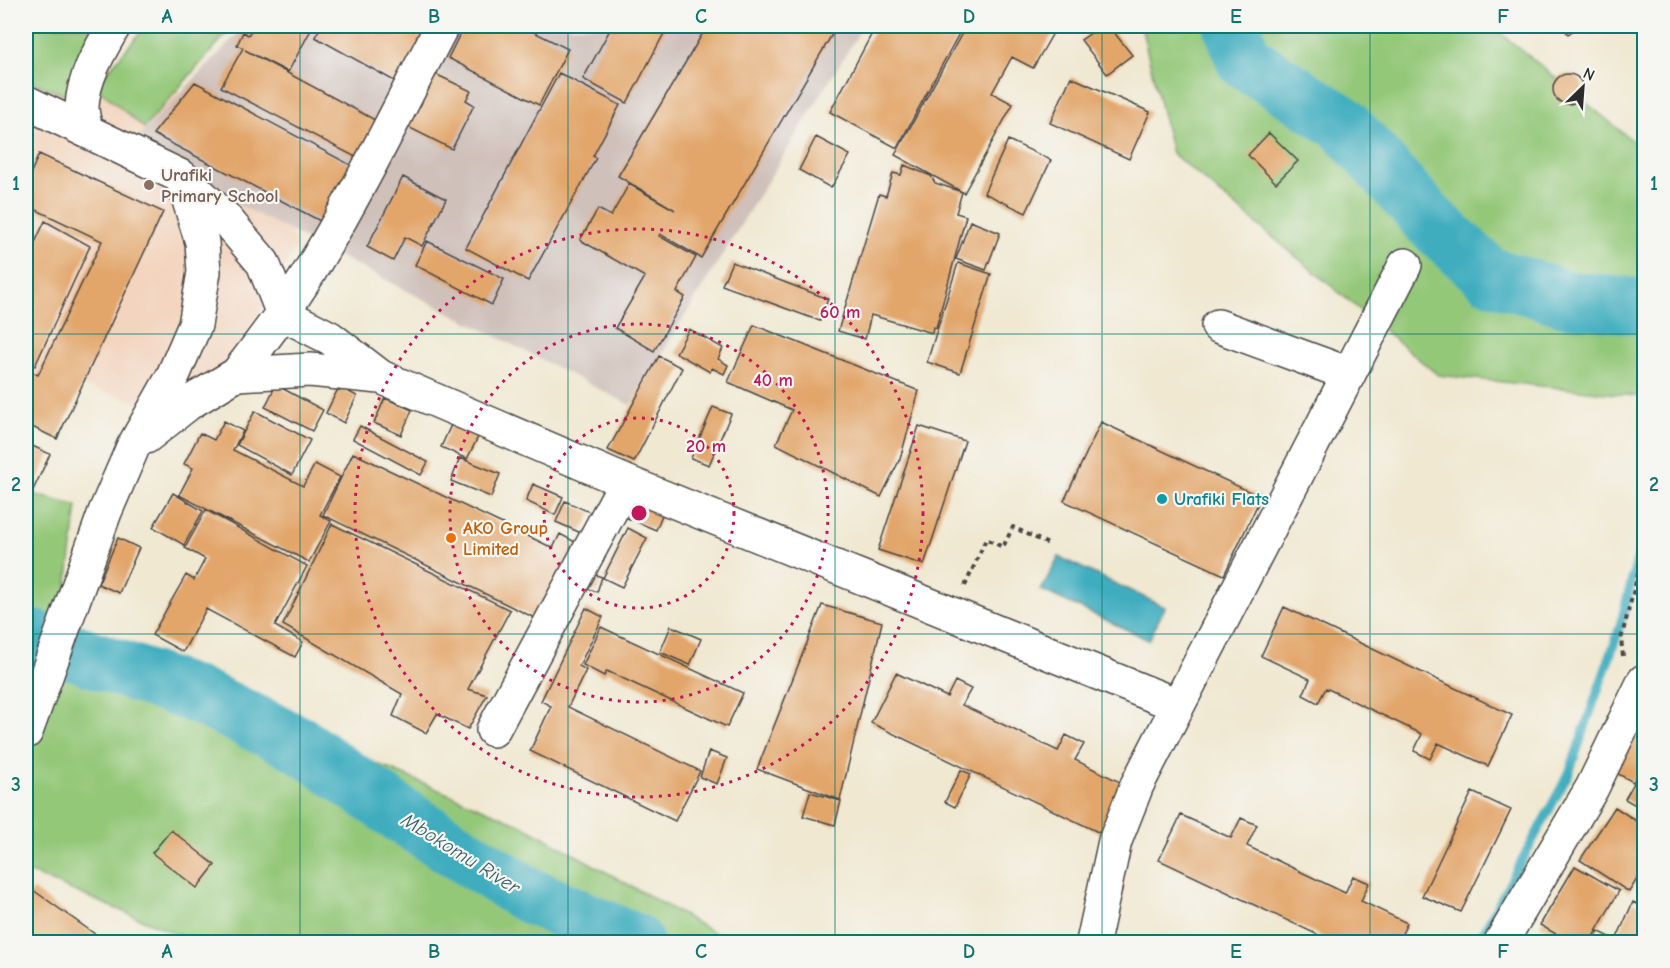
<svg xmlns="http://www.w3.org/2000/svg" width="1670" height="968" font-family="'Comic Neue',sans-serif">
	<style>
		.built { fill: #f3d4be }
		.industrial { fill: #cfc0ba }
		.green { fill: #94c879; stroke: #607a52; stroke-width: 1.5 }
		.water { fill: #41adbf; stroke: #366c75; stroke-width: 1.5 }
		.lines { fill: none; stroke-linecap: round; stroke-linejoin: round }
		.stream { stroke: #41adbf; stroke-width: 9 }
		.river { stroke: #41adbf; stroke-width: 57 }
		.building { fill: #e2a66a }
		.minor-casing { stroke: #494744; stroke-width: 36 }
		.path { stroke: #494744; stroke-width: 4; stroke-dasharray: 4.5 4.5; stroke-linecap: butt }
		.minor { stroke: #fff; stroke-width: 33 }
		.grid { fill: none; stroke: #0f766e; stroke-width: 1.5; stroke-opacity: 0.55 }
		.ring { fill: none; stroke: #c2185b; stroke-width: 3; stroke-dasharray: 3 6 }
		.education-dot { fill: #8d6e63; stroke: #f6f6f2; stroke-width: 2 }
		.culture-dot { fill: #0f9aa8; stroke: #f6f6f2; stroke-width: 2 }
		.food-dot { fill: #e8710a; stroke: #f6f6f2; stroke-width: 2 }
		.labels { text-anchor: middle; stroke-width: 4.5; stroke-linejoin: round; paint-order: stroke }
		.education-label { font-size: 18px; font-weight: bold; fill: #785e54; stroke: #f6f6f2; text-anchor: start }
		.culture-label { font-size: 18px; font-weight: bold; fill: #0d838f; stroke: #f6f6f2; text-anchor: start }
		.food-label { font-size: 18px; font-weight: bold; fill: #c56008; stroke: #f6f6f2; text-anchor: start }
		.water-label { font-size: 20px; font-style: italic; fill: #345f66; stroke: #f6f6f2 }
		.centre { fill: #c2185b; stroke: #f6f6f2; stroke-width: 3 }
		.ring-label { font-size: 18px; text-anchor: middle; font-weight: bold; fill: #c2185b; stroke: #f6f6f2; stroke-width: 4.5; stroke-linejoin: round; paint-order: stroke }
		.neatline { fill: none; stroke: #0f766e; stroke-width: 2 }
		.grid-label { font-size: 20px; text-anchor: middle; font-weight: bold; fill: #0f766e }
	</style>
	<rect width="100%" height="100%" fill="#f6f6f2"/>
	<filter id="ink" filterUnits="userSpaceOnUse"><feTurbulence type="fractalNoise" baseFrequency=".0167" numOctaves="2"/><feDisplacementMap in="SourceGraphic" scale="12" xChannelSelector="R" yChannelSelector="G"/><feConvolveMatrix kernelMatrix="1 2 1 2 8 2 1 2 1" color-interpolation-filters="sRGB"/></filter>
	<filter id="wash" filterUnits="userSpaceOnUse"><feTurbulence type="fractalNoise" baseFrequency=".008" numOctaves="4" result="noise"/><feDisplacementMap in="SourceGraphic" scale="24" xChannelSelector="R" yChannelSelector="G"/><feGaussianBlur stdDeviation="1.35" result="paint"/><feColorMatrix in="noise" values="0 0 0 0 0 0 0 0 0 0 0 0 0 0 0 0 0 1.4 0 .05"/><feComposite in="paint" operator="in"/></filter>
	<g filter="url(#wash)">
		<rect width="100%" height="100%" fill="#f0e8d1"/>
		<path class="built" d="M47,32L248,124L296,246L200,421L26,369V36Z"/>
		<path class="industrial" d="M245,26H863L630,405L128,148Z"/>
		<path class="green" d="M26,26H105L66,95L26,80Z
			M146,26H233L144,128L95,86Z
			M1141,26H1492L1644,150V397L1438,375L1172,153Z
			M26,492L77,506L63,618L236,704L524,826L731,942H196L26,871Z"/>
		<path class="water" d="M1059,557L1165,607L1149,640L1041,590Z"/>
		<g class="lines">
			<path class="stream" d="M1478,942L1569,773L1618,633L1644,534"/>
			<path class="river" d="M1232,26L1244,60L1342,123L1429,220L1489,275L1567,299L1644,307
				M26,638H34L201,697L299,744L399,814L526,894L635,942"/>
		</g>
		<g id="blocks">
			<path class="building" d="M254,26H313L288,72L245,50L388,127L369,164L221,87L243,48L237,45L243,32L248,35Z
				M321,26H432L405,87L315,37Z
				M464,26H522L568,49L539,105L448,58Z
				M612,26H668L627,103L583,79Z
				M707,26H837L701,258L660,234L659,236L696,257L677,292L685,297L654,351L615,328L645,277L580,240L598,209L611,216L629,184L675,210L618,176Z
				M876,26H963L897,148L830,112Z
				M966,26H1057L1033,68L1012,57L992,93L1013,104L964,193L895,155Z
				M1101,26H1109L1132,55L1107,74L1081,40Z
				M1562,26H1580L1568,34Z
				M431,72L471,91L466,100L474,105L452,149L404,125Z
				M559,73L620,105L593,156L596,158L528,281L466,248Z
				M1553 89a15 15 0 1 1 30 0a15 15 0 1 1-30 0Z
				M1071,77L1150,112L1129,159L1050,123Z
				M195,82L358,169L328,225L153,134Z
				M1644,117V133L1637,127Z
				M1269,133L1298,161L1276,183L1248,155Z
				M816,137L850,155L831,188L799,170Z
				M1008,140L1051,160L1026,213L984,193Z
				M39,154L163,212L57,439L26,424V369L38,375L102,241L26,205V184Z
				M904,165L931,176L935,183L962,192L956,213L966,216L936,328L933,327L932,333L871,315L865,339L838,331L879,194L886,196L893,173L901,175Z
				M403,177L446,199L422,246L405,237L393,261L367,247Z
				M45,221L90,246L35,366L26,362V262Z
				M970,221L1000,233L986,270L956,259Z
				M427,241L504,279L492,305L415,265Z
				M732,262L828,299L820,321L722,285Z
				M958,263L991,274L960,373L927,362Z
				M754,325L919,391L900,459L881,497L776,444L792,410L728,382Z
				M689,329L723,348L718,359L728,365L724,374L712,368L710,372L676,353Z
				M659,356L682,368L634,462L608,450Z
				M276,385L323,410L312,431L265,407Z
				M339,387L357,396L344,423L326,413Z
				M385,398L412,410L401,435L374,423Z
				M713,407L731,414L709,465L691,458Z
				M255,411L310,440L292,475L237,445Z
				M224,421L243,431L233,450L303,486L315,464L340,477L320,515L331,521L309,562L179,495L193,468L184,464L200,433L214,440Z
				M1101,422L1261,497L1224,575L1064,501Z
				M451,425L478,437L467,459L441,447Z
				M360,426L428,462L421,475L353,439Z
				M919,426L965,441L924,565L878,550Z
				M26,443L50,454L26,505Z
				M353,453L553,548L560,534L577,543L541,621L323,515Z
				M460,458L500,474L491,497L451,481Z
				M533,484L563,497L555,515L526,501Z
				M173,493L203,511L184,545L153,527Z
				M633,498L664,510L656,530L625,517Z
				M565,501L592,513L581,533L556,522Z
				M206,510L307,566L275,626L303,642L295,657L206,609L183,652L152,635L186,575L194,580L205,559L185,548Z
				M332,524L510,610L468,689L487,695L468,729L437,714L426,733L393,716L402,694L283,625Z
				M628,528L647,538L622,587L603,578Z
				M118,538L139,548L119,593L98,584Z
				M584,571L602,577L597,592L578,585Z
				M822,605L882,622L840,800L757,769Z
				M1284,607L1512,715L1488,766L1438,743L1430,759L1414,751L1422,734L1326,688L1318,703L1303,695L1310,679L1261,656Z
				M586,608L603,617L579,666L586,670L568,707L700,771L675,821L530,751L551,706L541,701Z
				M671,626L701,639L690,665L660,652Z
				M601,627L743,693L727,727L607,671L604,676L583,665Z
				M896,673L947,697L955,681L971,689L962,705L1058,751L1066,735L1084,744L1075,760L1124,784L1100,833L871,723Z
				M1635,728L1644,734V762L1633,782L1611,770Z
				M709,751L727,758L717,784L700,777Z
				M961,770L971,774L955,807L945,802Z
				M1634,783L1644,789V810L1625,799Z
				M810,792L841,801L835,825L803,816Z
				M1472,792L1511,810L1461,912L1422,896Z
				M1615,807L1644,826V868L1629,892L1580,860Z
				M1181,815L1231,838L1241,818L1257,825L1247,846L1345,893L1353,876L1369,883L1361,901L1407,923L1398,942H1333L1159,860Z
				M171,830L215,865L197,888L152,853Z
				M1575,866L1619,891L1590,942H1570L1540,925Z
				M33,890L106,942H32L26,937V901Z
				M1633,902L1644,907V942H1593L1598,931L1616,940Z"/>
		</g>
	</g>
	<g filter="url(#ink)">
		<use href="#blocks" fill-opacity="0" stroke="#494744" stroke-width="1.5"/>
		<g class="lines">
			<g class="minor-casing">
				<path id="minor" d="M26,102L182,177L224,217L263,263L283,314L330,338L381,377L626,482L1177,705
					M86,130C85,123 82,115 82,107C83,78 100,50 114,26
					M1218,326L1349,374
					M237,374C265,337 293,301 316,261C362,185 401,104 442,26
					M146,437L189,403L237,374L310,370L380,377
					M493,730L626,482
					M26,732L105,512L133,447L172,378L195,325L204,272L202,242L182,178
					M1093,942L1115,841L1137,785L1405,265
					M1501,942L1592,788L1644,681"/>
			</g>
			<path class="path" d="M965,586L986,539L1003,547L1013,527L1050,545
				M1623,656L1621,639L1644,551"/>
			<use href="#minor" class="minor"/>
		</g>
	</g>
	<path class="grid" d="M300,26V942M568,26V942M835,26V942M1102,26V942M1370,26V942M26,334H1644M26,634H1644"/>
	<g class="ring">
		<circle cx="639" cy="513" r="95"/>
		<circle cx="639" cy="513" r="189"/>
		<circle cx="639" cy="513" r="284"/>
	</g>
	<circle class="education-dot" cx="149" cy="185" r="6"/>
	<circle class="culture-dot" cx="1162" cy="499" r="6"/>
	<circle class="food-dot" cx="451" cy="538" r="6"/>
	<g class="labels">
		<g class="education-label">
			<text x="161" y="181">Urafiki<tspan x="161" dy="21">Primary School</tspan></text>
		</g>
		<g class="culture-label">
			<text x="1174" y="505">Urafiki Flats</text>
		</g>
		<g class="food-label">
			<text x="463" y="534">AKO Group<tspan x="463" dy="21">Limited</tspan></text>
		</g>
		<g class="water-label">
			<text transform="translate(461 853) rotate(32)" y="7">Mbokomu River</text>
		</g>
	</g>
	<circle cx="639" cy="513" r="9" class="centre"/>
	<g class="ring-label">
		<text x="840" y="318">60 m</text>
		<text x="773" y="386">40 m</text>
		<text x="706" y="452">20 m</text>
	</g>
	<rect width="1670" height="968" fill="none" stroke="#f6f6f2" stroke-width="66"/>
	<g transform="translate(1583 87) rotate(25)" stroke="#f6f6f2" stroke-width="4.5" paint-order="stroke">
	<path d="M0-4.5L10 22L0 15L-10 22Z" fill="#2b2b2b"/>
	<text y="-9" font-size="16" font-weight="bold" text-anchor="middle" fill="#2b2b2b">N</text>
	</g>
	<rect x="33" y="33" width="1604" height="902" class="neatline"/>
	<g class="grid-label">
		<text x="167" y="23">A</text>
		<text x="434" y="23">B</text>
		<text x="701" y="23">C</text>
		<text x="969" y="23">D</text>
		<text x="1236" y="23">E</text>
		<text x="1503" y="23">F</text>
		<text x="16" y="190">1</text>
		<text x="1654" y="190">1</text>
		<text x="16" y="491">2</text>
		<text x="1654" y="491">2</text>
		<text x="16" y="791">3</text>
		<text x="1654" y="791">3</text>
		<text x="167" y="958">A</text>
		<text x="434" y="958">B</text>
		<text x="701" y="958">C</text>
		<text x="969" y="958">D</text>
		<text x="1236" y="958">E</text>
		<text x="1503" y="958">F</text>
	</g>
</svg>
